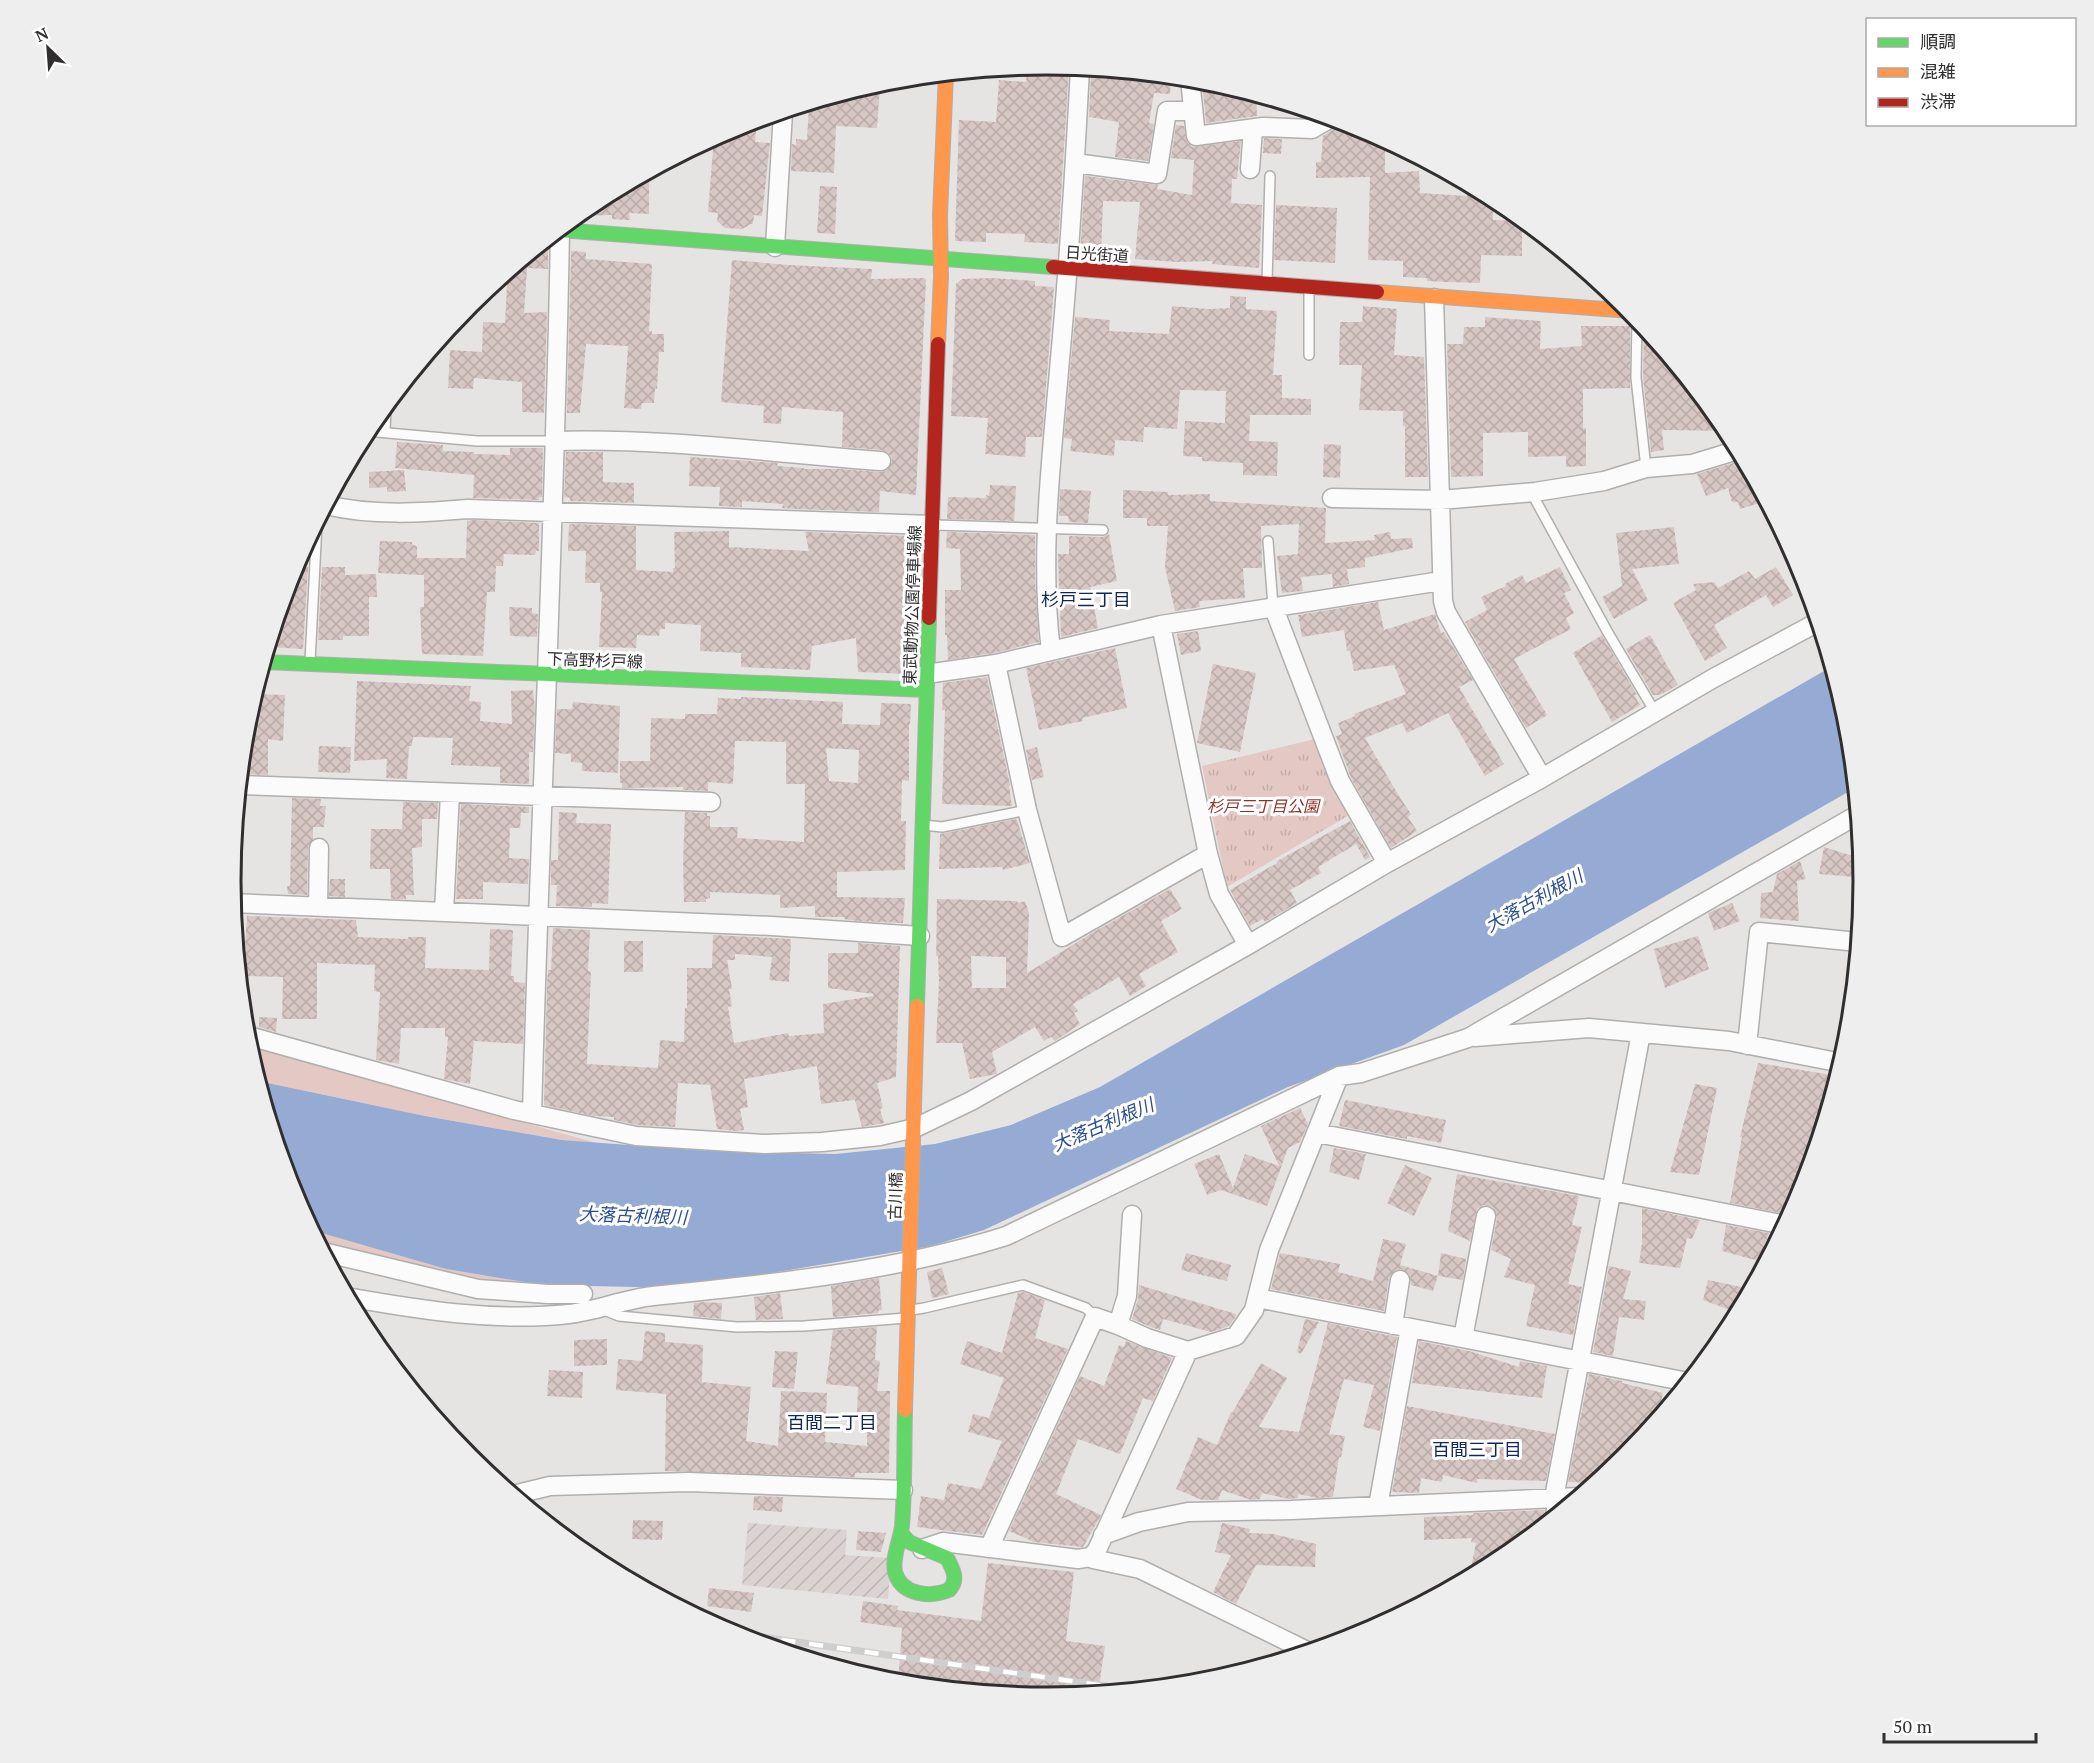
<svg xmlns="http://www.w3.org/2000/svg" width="2094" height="1763" font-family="'PT Serif','Noto Sans JP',serif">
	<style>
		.industrial { fill: url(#industrial-furrows) }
		.grass { fill: #e4c8c3 }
		.park { fill: url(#park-tufts) }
		.water { fill: #95abd4 }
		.building { fill: url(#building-cross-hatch); fill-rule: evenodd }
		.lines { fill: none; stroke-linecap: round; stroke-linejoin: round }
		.lane-casing { stroke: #b0afae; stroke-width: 12 }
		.street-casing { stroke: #b0afae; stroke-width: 21 }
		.fast-casing { stroke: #b0afae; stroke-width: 16 }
		.slow-casing { stroke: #b0afae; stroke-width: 16 }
		.jam-casing { stroke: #b0afae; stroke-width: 16 }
		.lane { stroke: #fbfbfb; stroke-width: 9 }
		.street { stroke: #fbfbfb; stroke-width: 18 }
		.fast { stroke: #63d668; stroke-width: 14 }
		.slow { stroke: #ff974d; stroke-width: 14 }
		.jam { stroke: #b3261e; stroke-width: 14 }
		.rail-casing { stroke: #cfcece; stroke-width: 7 }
		.rail { stroke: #fff; stroke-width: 4.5; stroke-dasharray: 14; stroke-linecap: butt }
		.labels { text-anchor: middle; stroke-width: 6; stroke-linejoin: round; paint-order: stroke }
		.street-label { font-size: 16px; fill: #302e2e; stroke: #fff }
		.park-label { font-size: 16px; font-style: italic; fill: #8e3129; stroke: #fff }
		.neighbourhood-label { font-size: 18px; fill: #0e265b; stroke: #fff }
		.water-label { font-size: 18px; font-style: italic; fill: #294c95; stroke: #fff }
		.rim { fill: none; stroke: #302e2e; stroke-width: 3 }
	</style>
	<defs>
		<pattern id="industrial-furrows" width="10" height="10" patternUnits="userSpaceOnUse" patternTransform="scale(1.5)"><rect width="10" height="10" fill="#dbd3d2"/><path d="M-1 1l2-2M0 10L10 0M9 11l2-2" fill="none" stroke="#bcb5b5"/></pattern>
		<pattern id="park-tufts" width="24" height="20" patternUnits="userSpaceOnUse" patternTransform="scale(1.5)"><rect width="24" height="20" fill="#e4c8c3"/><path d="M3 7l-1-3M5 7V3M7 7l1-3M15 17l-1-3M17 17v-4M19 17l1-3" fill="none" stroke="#c4aca8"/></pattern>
		<pattern id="building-cross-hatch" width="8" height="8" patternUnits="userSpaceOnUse" patternTransform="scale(1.5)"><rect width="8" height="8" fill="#d7c7c4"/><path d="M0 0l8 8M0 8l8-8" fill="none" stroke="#b9aba9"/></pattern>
	</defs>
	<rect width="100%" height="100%" fill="#e6e4e3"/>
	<path class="industrial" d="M748,1523L847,1530L845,1555L891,1558L888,1599L742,1585Z"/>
	<path class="grass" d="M247,1046L597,1143L562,1140L425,1116L258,1081Z
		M311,1230L446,1269L542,1285L449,1277L318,1242Z"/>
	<path class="park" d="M1315,739L1351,814L1227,887L1202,766Z"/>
	<path class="water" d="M1831,667L1848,722L1855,788L1404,1045L1288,1087L984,1230L931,1246L683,1288L542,1285L446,1269L311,1230L292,1194L258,1081L425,1116L562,1140L709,1151L835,1154L935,1144L1011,1125L1100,1087Z"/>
	<path class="building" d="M1047,64L1069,67L1058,244L1024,242L1025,234L986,233V242L955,241L959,120L996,122L999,80L1026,82L1027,67Z
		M1091,69L1171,77L1170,94L1154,93L1149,123L1154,124L1148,161L1115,157L1119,122L1089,117Z
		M870,85L880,86L877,128L836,126L834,173L791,171L792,144L796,145V139L807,140L809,104Z
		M1224,86L1256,95L1257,116L1206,123L1203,90L1224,92Z
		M757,120L755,142L770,143L762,216L754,215L753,223L742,229L725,228L717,221L718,213L708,212L714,137L735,127Z
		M1350,124L1385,140V173L1419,171L1420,193L1467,196L1466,184L1493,198V220L1522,221V256L1481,255L1480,283L1445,282L1427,281V278L1403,277V261L1368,260L1370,177L1316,178V162H1321L1323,136L1337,127L1350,128Z
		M1176,125L1184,126L1187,142L1192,147L1241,141L1237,179H1232L1231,203L1262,205L1259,268L1212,264L1213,261L1177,262L1135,259L1140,202L1103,201L1101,256L1080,254L1085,176L1158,185L1157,189L1192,195L1194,160L1171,158Z
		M1264,138L1282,139L1281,154L1263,153Z
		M649,172V214L629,213L630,220H627L612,219V215L577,216L593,202Z
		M820,186L837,187L835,234L817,233Z
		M1276,205L1337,208L1335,263L1274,260Z
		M548,239V269L527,268L524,313L547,312L544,413L522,412V382L474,378L473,389L448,388L450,350L482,352L483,322L505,323L507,285L494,284Z
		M571,251L586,252V259L652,264L649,331H652V334H664V352H659L657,389L655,388L654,403H642L641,409L624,408L628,346L586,344L580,413H567Z
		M732,260L789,265L872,269L871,279L924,278L926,280L916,495L880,491L879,512L796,509L782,508L783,504L742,501V507L719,506L720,487L689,486L690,457L778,463L777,466L804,468V469H841L880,472L886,471L892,462L891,456L882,450L842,447L843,412L782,407L781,424L763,423L764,406L721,402Z
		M991,278L1035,281V286L1054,287L1042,437H1026L1025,457L985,454L988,418L951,416L956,284L962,279Z
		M1230,296L1246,297V309L1277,311L1273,375H1282V398L1311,399V415H1250L1249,441L1278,442L1277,476L1243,475V463L1202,461V457L1183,456L1185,421L1225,423L1226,391L1180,390L1177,429L1144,427L1143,442L1115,440L1114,456L1070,451L1072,439L1064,438L1075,317L1110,320L1109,331L1169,334L1172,306L1209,309L1230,308Z
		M1363,306L1397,309L1394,355L1424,357L1428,477H1405V426H1403V411L1359,410L1362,365H1339L1340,322H1362Z
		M1485,317L1541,321L1540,349L1582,346L1581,326H1630V388L1583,389V428H1586V466L1566,467V456L1528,457V432L1483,433V476L1451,477L1447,344H1463L1464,327H1485Z
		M1644,328H1645L1728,431L1662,430L1664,450L1651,452L1643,378Z
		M397,442L443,445V451L474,452V454L510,455V448H543L542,497H539V500L473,498L474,475L395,468Z
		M1324,444L1341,445L1340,478L1323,477Z
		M566,452H603V482L634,483V503L570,501V498L564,497Z
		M1743,460L1766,501L1740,509L1738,502H1732L1728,488L1706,496L1697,474Z
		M404,470L406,491L387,492V487L369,488V472Z
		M990,485L1016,486L1014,521L947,519L948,497L986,498V495L989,496Z
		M1060,489L1091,491L1088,523L1069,522L1068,516H1059Z
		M1123,490L1168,492V495L1210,494V501L1326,508L1325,543L1375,540L1374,535L1390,532L1391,539L1412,538L1413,548L1365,558V567L1347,569L1349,584L1333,587L1332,574L1301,577L1303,591L1282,593L1277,556L1298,554L1299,524L1261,526L1262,568H1243L1245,598L1199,601L1200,607L1175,611L1165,567L1168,526H1147V518H1123Z
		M473,520L539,523V551H536L535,555L504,554L503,566H496L495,592H487L483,656L422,654L420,607H424V575L378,573L380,541L412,542V545L417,546V558H466L467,521Z
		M569,524L636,526V570L673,572V568H675L674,532L729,531V547L809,551L805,532L913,536L916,540L911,674L858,672L856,638L812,646L810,670L741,667V653L700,651L701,625L665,623V629H660L659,636L637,635L636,648L599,647L602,592H600V583H585L586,551H568Z
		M1674,527L1679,564L1632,569L1648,600L1614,619L1602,597L1622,586L1616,533Z
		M947,532L1035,535V579L1039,642L994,653L948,660L947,635H945V590H961L960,549L946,548Z
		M1109,534L1117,581L1090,587L1098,628L1061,637L1058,554H1069V536L1103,537Z
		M293,567H308L303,649L268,647Z
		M322,567H345V575L376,574L377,597H369V636H343V640H318Z
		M1560,567L1571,590L1564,593L1574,613L1566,618L1571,629L1514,659L1547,715L1526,728L1465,622L1487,610L1481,597L1506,586L1505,584L1522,575L1526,583Z
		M1776,567L1793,595L1773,607L1766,595L1714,625L1727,648L1705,661L1673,603L1696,590L1693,584L1714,582L1718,588L1749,571L1755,579Z
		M1378,602L1384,630L1435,614L1441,633L1444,632L1473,680L1459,687L1504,764L1485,776L1448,713L1407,733L1402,723L1365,738L1399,796L1411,814L1408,817L1417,831L1391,848L1351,778L1336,736L1342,734L1338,723L1355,716L1354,714L1406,694L1394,665L1354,671L1350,651H1347L1344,630L1302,637L1298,615Z
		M509,607L532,608V613L538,614L537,637L510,636Z
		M1198,631L1201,651L1181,655L1177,634Z
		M1602,635L1637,695H1634L1640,705L1612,722L1573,653Z
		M1650,635L1678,685L1660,695H1653L1626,649Z
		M1115,648L1127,708L1082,718L1083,721L1039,730L1026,668Z
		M1213,664L1256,673L1240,752L1197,743Z
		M987,677L1010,785L1009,786L1012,806L942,804L945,710H942L943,683Z
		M357,681L471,686L469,701L481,702L480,721L512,724L511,691L533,690L535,708L533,752H529V784L500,783V767L451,765L453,738L413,737L412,746H409L407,779L386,778L387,759L354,761Z
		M254,694L285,695L283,741L268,739V775L241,774L246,722Z
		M741,697L843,702L842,724L880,725L881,703L911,704L910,724H909V781L902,780L901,821H906L905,870L837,872V897L905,898L903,923L858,921L844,919L845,917H815V906L780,908V895L710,892V898L706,899V902H684L683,863L685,812L707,813V816H710V827H738L737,838L804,842L805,784H786V742L735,741L733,784L708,782V791L683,790V787L622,788V783H620V761H650L651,718L685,719V714H717L718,698L741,699ZM826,748L859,750L858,783L829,781Z
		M573,702L620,706L618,773L582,771V763L571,762V754L555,753L557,709H572Z
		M319,746L351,747L350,773L318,772Z
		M1037,747L1044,777L1032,780L1026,750Z
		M292,798L321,799L320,806H326L324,827H313V839L308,847L307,895L288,894L287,886H290Z
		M403,802L438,803L437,819H422V847L412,848L414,895H406V899H391L390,869H370L371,829H402Z
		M461,804L529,807V813H521L520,828H510L509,858L529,859L528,884L483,882V899H456Z
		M559,812L577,813L576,823L611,824L608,904L592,903V907L556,906L557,885H551V860H558Z
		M1015,819L1017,820L1030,863L1003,870L1002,867L939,869L940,834Z
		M1350,821L1370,857L1365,860L1356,844L1318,867L1321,873L1290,890L1297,903L1265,922L1263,919L1250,926L1230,890L1277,863V861Z
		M1824,847L1853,856L1855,877L1819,874Z
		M1800,861L1806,879L1797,881L1799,921L1760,918L1761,893L1773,892L1777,874Z
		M330,879H345V897L329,896Z
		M1170,889L1182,909L1161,921L1178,952L1139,974L1146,986L1130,996L1119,977L1073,1004L1078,1011L1074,1013L1080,1024L1055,1041L1051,1037L1044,1041L1035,1027L992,1052L997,1074L970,1079L962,1043H936L939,982L938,956H936L937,899L1017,901L1018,903L1025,901L1029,913L1027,973L1092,933ZM971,956L1006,957V988H972Z
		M1732,903L1740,921L1714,931L1708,913Z
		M247,916L356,920L358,937L408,939V937H426L425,968L489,970L490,929L513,930L511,976H514V982L525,983L523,1044L474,1041L470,1084L444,1079L448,1037H445V1028H401L399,1064L376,1060L380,992L374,991L375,965L317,963V1019H282L283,977L243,976Z
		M553,928L590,930L588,971L591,972L587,1064L658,1068L660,1040L684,1042L685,1008H687V968H712L713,935L791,939L789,982L769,980L772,957L735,954V960H727L732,989H729L732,1006L728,1007L734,1043L788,1033L789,1036L824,1033L823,1004L873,996V994L828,988V953H858V943L900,946L896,1077L877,1083L883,1108L880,1109L884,1123L862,1127L855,1100L821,1104L817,1066L744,1079L748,1107L740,1109L744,1130L737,1131L717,1129L710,1085L678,1083L675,1127L638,1125L614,1120V1117L594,1116L544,1105L547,985L548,970H551Z
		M1698,936L1709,969L1665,988L1654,949Z
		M624,941H643V972H624Z
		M259,1017L277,1018L276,1032L259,1027Z
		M1758,1063L1838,1076L1802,1194L1790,1215L1730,1203L1742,1137H1740Z
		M1695,1084L1717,1088L1699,1175L1670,1172Z
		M1345,1100L1446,1120L1441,1143L1407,1136V1139L1339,1126Z
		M1300,1108L1308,1124L1300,1142L1288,1148L1267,1206L1221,1190L1207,1195L1194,1164L1219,1154L1233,1188L1245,1154L1279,1166L1261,1126Z
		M1334,1148L1366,1154L1359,1180L1329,1172Z
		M1405,1165L1432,1178L1414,1216L1387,1203Z
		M1457,1174L1579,1196L1572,1225L1582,1227L1568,1284L1582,1287L1573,1335L1526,1326L1535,1285L1504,1277L1511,1259L1491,1250L1497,1218L1493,1207L1483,1205L1477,1209L1470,1241L1448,1231Z
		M1642,1208L1700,1220L1692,1239L1687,1238L1680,1268L1639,1263L1642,1243Z
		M1726,1225L1769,1233L1759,1261L1722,1251Z
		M1383,1239L1406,1244L1400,1265L1438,1276L1433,1291L1411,1285L1410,1275L1401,1269L1395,1270L1389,1278L1384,1311L1271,1289L1280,1253L1340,1264L1338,1272L1373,1281Z
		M1186,1253L1231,1265L1227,1281L1181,1270Z
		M1441,1253L1466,1259L1463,1280L1438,1276Z
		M1609,1266L1631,1271L1623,1299L1646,1301L1644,1320L1619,1317L1613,1356L1593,1352Z
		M942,1268L949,1294L932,1298L927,1272Z
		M879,1278L882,1310H879L878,1313L833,1317L831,1286Z
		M1708,1280L1751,1289L1738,1313L1703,1300Z
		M1139,1285L1236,1314L1235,1318L1229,1326L1211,1332L1163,1319L1160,1330L1151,1327L1132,1319L1138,1299Z
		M1023,1292L1045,1300L1035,1338L1068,1349L982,1535L917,1527L921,1496L944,1500L948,1483L981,1489L996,1455L1002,1441L968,1432L973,1414L989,1418L1004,1378L960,1364L967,1341L1002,1353L1018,1293Z
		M780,1293L783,1319L756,1320L754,1297Z
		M704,1302L722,1303L721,1319L693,1316L694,1303Z
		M1305,1319L1319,1322L1301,1354L1297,1352Z
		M1328,1323L1397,1337L1380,1431L1363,1427L1374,1385L1344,1379L1329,1434L1345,1436L1341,1458L1339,1457L1333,1497L1318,1498L1298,1494V1498L1289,1499L1262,1493L1260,1499L1251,1500L1222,1490L1218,1500H1202L1176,1489L1198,1437L1217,1445L1231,1412L1232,1413L1261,1363L1287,1378L1259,1427L1299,1432Z
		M877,1327L875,1360L880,1361L877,1391H890L889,1473H855V1477L665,1471L666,1394L616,1390L618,1359L642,1361L645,1331L665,1333V1342L703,1345L702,1382L751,1387L746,1441L778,1446L781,1391L827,1393L825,1442L867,1446V1412H857L858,1387L826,1384L833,1330Z
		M607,1339V1365L574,1366V1340Z
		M1126,1341L1172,1358L1153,1401L1143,1398L1120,1454L1078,1439L1056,1494L1101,1515L1083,1547L1034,1542L1009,1531L1080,1376L1104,1386L1119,1345L1124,1347Z
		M1419,1341L1469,1351L1519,1367L1520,1361L1547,1366L1542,1398L1412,1383Z
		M775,1351L798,1352L794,1389L772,1387Z
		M549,1370L583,1372L582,1398L547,1396Z
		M1589,1374L1622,1381V1383L1663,1393L1656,1421L1624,1459L1596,1483L1568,1482Z
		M1407,1406L1555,1434L1546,1481L1477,1479V1483L1443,1475L1442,1482L1421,1478L1419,1493L1392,1492Z
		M754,1496L783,1497L782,1512L753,1510Z
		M1545,1510L1542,1520L1544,1525L1501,1561L1469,1578L1476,1543L1471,1542L1472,1538L1424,1540V1517L1473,1515L1474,1513Z
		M633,1520L663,1521L662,1540L632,1539Z
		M1222,1523L1250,1529L1249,1533L1273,1534L1316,1544L1315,1567L1256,1565L1236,1604L1213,1592L1231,1555L1215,1552Z
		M858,1531L886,1533L881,1552L856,1550Z
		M988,1563L1074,1572L1066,1641L1105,1646L1098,1693L1047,1698L898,1684L902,1628L860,1622L863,1601L898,1606L897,1610L981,1621Z
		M709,1588L754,1593L751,1612L707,1606Z"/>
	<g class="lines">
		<g class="lane-casing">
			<path id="lane" d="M1267,282L1270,176
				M1637,318L1636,378L1646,468
				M1309,355V289
				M366,431L477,441H556
				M385,432L386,405
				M1535,492L1536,501L1607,631L1655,712
				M935,525L1103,530
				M1268,541L1273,606
				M310,662L317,523
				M924,825L942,827L1027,810
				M604,1310L619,1316L737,1327L804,1326L906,1318
				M911,1310L924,1308L1023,1285L1086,1308L1095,1317
				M1549,1521L1554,1498"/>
		</g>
		<g class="street-casing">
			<path id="street" d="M1190,79L1196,136L1263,127L1312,129L1331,118
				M1075,163L1157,174L1167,111H1193
				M1250,169L1253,129
				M775,247L783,112
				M1434,298L1443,601L1446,612L1542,778
				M556,441C665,438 773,453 881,461
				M1332,498L1440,500L1535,492L1604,481L1646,468L1692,464L1738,450
				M326,505C372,516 421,513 468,509L932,525
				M1273,606L1340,781L1387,863
				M1161,625L1208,854L1219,894L1248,945
				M1051,651C1039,554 1052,456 1060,359C1069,262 1075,165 1080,68
				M996,664L1027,810L1062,937L1208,854
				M926,674L996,664L1161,625L1441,581
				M240,785L711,802
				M232,903L772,926L920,936
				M318,907L319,848
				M444,912L450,793
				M245,1035L514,1110L636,1136L765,1144L822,1142L880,1136L915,1128L971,1101L1248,945L1387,863L1542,778L1712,679L1818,622
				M1475,1037L1589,1028L1729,1041L1842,1063
				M1747,1045L1759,932L1858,942
				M532,1114C540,819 555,525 560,230
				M1317,1133L1785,1225
				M323,1252L478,1289L548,1294H583
				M347,1297C420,1310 495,1322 569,1314C597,1311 624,1299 653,1296C771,1284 892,1272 1006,1236L1339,1076L1361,1073L1468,1038L1857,815
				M1257,1298L1688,1382
				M1118,1325L1127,1296L1132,1215
				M1393,1325L1400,1280
				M1463,1338L1486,1216
				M513,1495L550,1486L688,1482L903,1490
				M1554,1498L1641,1033
				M1378,1506L1410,1328
				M1103,1535L1139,1522L1188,1512L1291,1510L1579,1497
				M989,1548L1095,1317L1118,1325L1147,1338L1188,1351
				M922,1549L943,1542L1078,1559L1091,1557L1097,1550L1188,1351L1236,1336L1254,1310L1269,1250L1339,1076
				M1091,1557L1093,1559L1140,1569L1309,1652"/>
		</g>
		<g class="fast-casing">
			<path id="fast" d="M559,230L1053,267
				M264,662L926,690
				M917,1006L929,618
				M901,1533L909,1542L947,1558C953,1569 959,1580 949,1590C930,1598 901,1595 895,1572C892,1557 900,1541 902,1526C905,1488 904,1449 905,1410"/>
		</g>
		<g class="slow-casing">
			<path id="slow" d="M1377,292L1631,311
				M938,344L941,276L940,215L946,74
				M905,1410L917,1006"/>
		</g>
		<g class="jam-casing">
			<path id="jam" d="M1053,267L1377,292
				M929,618L938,344"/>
		</g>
		<use href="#lane" class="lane"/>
		<use href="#street" class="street"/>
		<use href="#fast" class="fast"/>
		<use href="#slow" class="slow"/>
		<use href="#jam" class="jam"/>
		<g class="rail-casing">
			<path id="rail" d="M726,1632L1134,1690"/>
		</g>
		<use href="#rail" class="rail"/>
	</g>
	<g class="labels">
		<g class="street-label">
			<text transform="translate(1097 254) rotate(4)" y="6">日光街道</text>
			<text transform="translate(912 605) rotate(-88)" y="6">東武動物公園停車場線</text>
			<text transform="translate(595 660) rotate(2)" y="6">下高野杉戸線</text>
			<text transform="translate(895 1196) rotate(-88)" y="6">古川橋</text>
		</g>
		<g class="park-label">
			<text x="1263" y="812">杉戸三丁目公園</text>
		</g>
		<g class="neighbourhood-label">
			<text x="1086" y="606">杉戸三丁目</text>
			<text x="832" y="1429">百間二丁目</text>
			<text x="1477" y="1456">百間三丁目</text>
		</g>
		<g class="water-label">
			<text transform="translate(1534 901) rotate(-29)" y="6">大落古利根川</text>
			<text transform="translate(1103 1125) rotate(-23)" y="6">大落古利根川</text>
			<text transform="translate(633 1216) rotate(2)" y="6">大落古利根川</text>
		</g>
	</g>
	<path d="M0 0H2094V1763H0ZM241 881a806 806 0 1 1 1612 0a806 806 0 1 1-1612 0Z" fill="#eee" fill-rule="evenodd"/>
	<path class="rim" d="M241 881a806 806 0 1 1 1612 0a806 806 0 1 1-1612 0Z"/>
	<rect x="1866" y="18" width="210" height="108" fill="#ffffff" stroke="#acabab" stroke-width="1.5"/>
	<rect x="1878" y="38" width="30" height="9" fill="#63d668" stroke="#acabab" stroke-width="1.5"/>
	<text x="1920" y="48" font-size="18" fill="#302e2e">順調</text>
	<rect x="1878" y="68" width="30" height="9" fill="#ff974d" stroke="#acabab" stroke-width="1.5"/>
	<text x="1920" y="78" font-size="18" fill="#302e2e">混雑</text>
	<rect x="1878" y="98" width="30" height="9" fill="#b3261e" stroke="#acabab" stroke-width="1.5"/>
	<text x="1920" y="108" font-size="18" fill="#302e2e">渋滞</text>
	<g transform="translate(48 48) rotate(335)" stroke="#ffffff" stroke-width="4.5" paint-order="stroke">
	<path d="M0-4.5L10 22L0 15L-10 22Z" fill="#302e2e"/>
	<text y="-9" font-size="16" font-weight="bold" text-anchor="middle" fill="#302e2e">N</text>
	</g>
	<path d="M1884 1733v9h152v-9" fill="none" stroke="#302e2e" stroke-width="3"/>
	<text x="1893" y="1733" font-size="18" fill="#302e2e" stroke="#ffffff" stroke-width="4.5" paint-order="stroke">50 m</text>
</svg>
